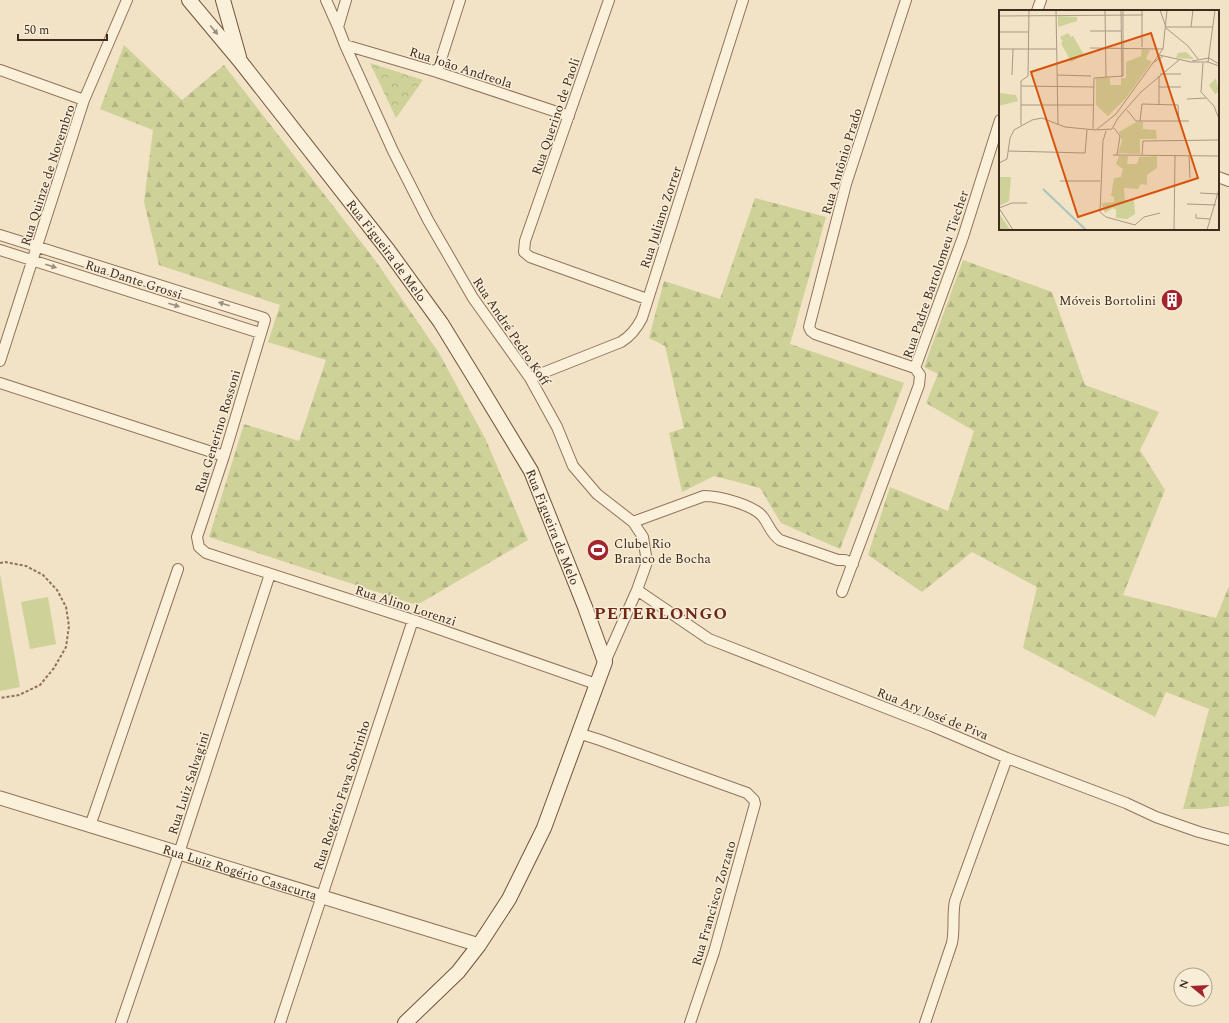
<svg xmlns="http://www.w3.org/2000/svg" width="1229" height="1023" font-family="Spectral,serif">
	<style>
		.forest { fill: url(#forest-firs) }
		.park { fill: url(#park-crowns) }
		.pitch { fill: #ced198 }
		.lines { fill: none; stroke-linecap: round; stroke-linejoin: round }
		.minor-casing { stroke: #8f735a; stroke-width: 12 }
		.tertiary-casing { stroke: #8f735a; stroke-width: 15 }
		.secondary-casing { stroke: #71543d; stroke-width: 16 }
		.path { stroke: #8f735a; stroke-width: 2; stroke-dasharray: 3 2; stroke-linecap: butt }
		.minor { stroke: #fbf0da; stroke-width: 10 }
		.tertiary { stroke: #fbf0da; stroke-width: 13 }
		.secondary { stroke: #fbf0da; stroke-width: 14 }
		.oneway { fill: #9c8e7c }
		.labels { text-anchor: middle; stroke-width: 3; stroke-linejoin: round; paint-order: stroke }
		.street-label { font-size: 13px; fill: #3e2c1f; stroke: #f8edd6 }
		.poi-label { font-size: 13px; fill: #3e2c1f; stroke: #f8edd6; text-anchor: end }
		.district-label { font-size: 17px; font-weight: bold; letter-spacing: 1px; fill: #6f271a; stroke: #f8edd6 }
		.inset-river { fill: none; stroke: #a8c5bb; stroke-width: 2 }
		.inset-road { fill: none; stroke: #aa9983; stroke-width: 1 }
		.view { fill: #d7540e; fill-opacity: 0.15; stroke: #d7540e; stroke-width: 2 }
		.inset-edge { fill: none; stroke: #3e2c1f; stroke-width: 2 }
	</style>
	<defs>
		<pattern id="forest-firs" width="22" height="20" patternUnits="userSpaceOnUse"><rect width="22" height="20" fill="#ced198"/><path d="M5 1l3.5 6h-7zM16 11l3.5 6h-7z" fill="#b2b483"/></pattern>
		<pattern id="park-crowns" width="20" height="18" patternUnits="userSpaceOnUse"><rect width="20" height="18" fill="#ced198"/><path d="M2 6a3 3 0 1 1 6 0M12 15a3 3 0 1 1 6 0" fill="none" stroke="#b2b483"/></pattern>
	</defs>
	<rect width="100%" height="100%" fill="#f2e2c6"/>
	<path class="forest" d="M124,45L182,100L224,65L375,260L439,353L486,440L528,540L417,605L209,537L244,424L299,441L326,360L268,342L280,305L159,265L144,202L153,130L100,109Z
		M755,198L826,217L790,344L904,383L840,549L781,523L760,488L714,476L682,492L669,433L684,428L665,346L649,338L664,281L720,299Z
		M963,260L1052,292L1085,385L1159,412L1140,450L1165,490L1123,595L1216,618L1229,586V806L1202,809H1183L1209,709L1166,692L1155,717L1023,648L1037,587L972,552L922,592L868,555L890,487L948,511L974,431L926,403L938,374L924,367Z"/>
	<path class="park" d="M370,63L423,80L396,118Z"/>
	<path class="pitch" d="M0,574L20,687L0,691Z
		M48,597L56,644L30,649L21,602Z"/>
	<g class="lines">
		<g class="minor-casing">
			<path id="minor" d="M326,0L338,27L345,45L393,151L428,220L473,298L530,378L557,427L573,466L597,494L633,522L643,537L647,562L637,590L605,662
				M609,0L525,241L524,252L530,257L647,299
				M906,0L846,184L809,327L811,331L815,334L915,368
				M1037,11L1041,0
				M338,27L346,0
				M345,45L437,72L569,116
				M0,70L84,100
				M437,72L460,0
				M1218,177L1229,181
				M0,235L264,318L265,320L224,456L197,537L199,547L206,553L413,620L596,684
				M0,250L260,333
				M0,361L84,100L127,0
				M915,368L963,237L1000,120
				M530,378L621,342C631,336 637,328 642,318L743,0
				M0,383L224,456
				M633,522L704,496C719,496 754,505 763,517C769,525 771,534 780,540L838,560H845L853,564
				M637,590L709,639L932,726L1007,758L1126,803L1156,817L1199,832L1229,840
				M842,592L919,385L920,375L915,368
				M578,733L600,740L747,793L754,800L755,804L714,952L690,1023
				M90,826L178,569
				M121,1023L179,853L270,574
				M280,1023L413,620
				M925,1023L952,943C955,929 952,915 955,901L1007,758"/>
		</g>
		<g class="tertiary-casing">
			<g id="tertiary">
				<path id="s1" d="M0,798L479,945"/>
			</g>
		</g>
		<g class="secondary-casing">
			<g id="secondary">
				<path id="s2" d="M189,0L240,61L388,250L441,323L479,385L531,471L585,607L605,662L544,828L509,899L479,945L458,972L405,1023"/>
				<path d="M223,0L239,57"/>
			</g>
		</g>
		<path class="path" d="M0,563L5,562L26,566L43,575L57,590L66,607L69,626L66,647L54,668L40,685L19,695L0,698"/>
		<use href="#minor" class="minor"/>
		<use href="#tertiary" class="tertiary"/>
		<use href="#secondary" class="secondary"/>
	</g>
	<defs><path id="oneway-solid" d="M-6-.8H1V-3.2L6.5 0L1 3.2V.8H-6Z"/></defs>
	<g class="oneway">
		<use href="#oneway-solid" transform="translate(214 30) rotate(50)"/>
		<use href="#oneway-solid" transform="translate(51 266) rotate(18)"/>
		<use href="#oneway-solid" transform="translate(224 304) rotate(-163)"/>
		<use href="#oneway-solid" transform="translate(174 305) rotate(18)"/>
	</g>
	<defs>
		<g id="building-disc" transform="scale(1.15)"><circle r="9.5" fill="#a3242c" stroke="#f8edd6"/><path d="M-4-6H4V6H1V3H-1V6H-4ZM-2.5-4.3h1.7v1.8h-1.7ZM.8-4.3h1.7v1.8H.8ZM-2.5-1h1.7V.8h-1.7ZM.8-1h1.7V.8H.8Z" fill="#fff"/></g>
		<g id="stadium-disc" transform="scale(1.15)"><circle r="9.5" fill="#a3242c" stroke="#f8edd6"/><path d="M0-5a6.5 5 0 1 0 0 10a6.5 5 0 1 0 0-10ZM-3.5-1.8h7v3.6h-7Z" fill="#fff"/></g>
	</defs>
	<g fill-rule="evenodd">
		<use href="#building-disc" x="1172" y="300"/>
		<use href="#stadium-disc" x="598" y="550"/>
	</g>
	<g class="labels">
		<g class="street-label">
			<text transform="translate(461 67) rotate(18)" y="5">Rua João Andreola</text>
			<text transform="translate(555 116) rotate(-71)" y="5">Rua Querino de Paoli</text>
			<text transform="translate(841 161) rotate(-73)" y="5">Rua Antônio Prado</text>
			<text transform="translate(47 175) rotate(-72)" y="5">Rua Quinze de Novembro</text>
			<text transform="translate(660 217) rotate(-72)" y="5">Rua Juliano Zorrer</text>
			<text dy="5" stroke="none"><textPath href="#s2" startOffset="319">Rua Figueira de Melo</textPath></text>
			<text transform="translate(935 274) rotate(-71)" y="5">Rua Padre Bartolomeu Tiecher</text>
			<text transform="translate(134 279) rotate(18)" y="5">Rua Dante Grossi</text>
			<text transform="translate(512 331) rotate(56)" y="5">Rua André Pedro Koff</text>
			<text transform="translate(217 431) rotate(-73)" y="5">Rua Generino Rossoni</text>
			<text dy="5" stroke="none"><textPath href="#s2" startOffset="643">Rua Figueira de Melo</textPath></text>
			<text transform="translate(406 605) rotate(18)" y="5">Rua Alino Lorenzi</text>
			<text transform="translate(933 713) rotate(22)" y="5">Rua Ary José de Piva</text>
			<text transform="translate(188 783) rotate(-72)" y="5">Rua Luiz Salvagini</text>
			<text transform="translate(341 795) rotate(-72)" y="5">Rua Rogério Fava Sobrinho</text>
			<text dy="5" stroke="none"><textPath href="#s1" startOffset="251">Rua Luiz Rogério Casacurta</textPath></text>
			<text transform="translate(713 903) rotate(-74)" y="5">Rua Francisco Zorzato</text>
		</g>
		<g class="poi-label">
			<text x="1156" y="305">Móveis Bortolini</text>
			<text x="614" y="548" text-anchor="start">Clube Rio<tspan x="614" dy="15">Branco de Bocha</tspan></text>
		</g>
		<g class="district-label">
			<text x="661" y="619">PETERLONGO</text>
		</g>
	</g>
	<g transform="translate(999 10)">
		<rect width="220" height="220" fill="#f2e2c6"/>
		<path d="M143,39L151,40L147,49L153,52L127,88L109,106L97,95V68H111V75H122V68H127V52L142,46ZM187,42L195,49L177,48L179,43ZM217,68L220,82L216,84L210,75ZM0,83L17,85L19,91L0,96ZM137,112H144V119L157,120L158,129H141V144L119,143L123,131L120,122ZM120,146H129L128,154H138L140,147L158,146V158L148,165V175L142,174L139,179L125,178L126,190H135L136,204L128,209L117,208V200L114,198L106,203L102,193L115,192V187L112,186L115,168L122,167L124,159L117,154ZM0,167H12L10,191L0,196ZM0,203L11,220H0Z" fill="#ced198"/>
		<path d="M59,6L78,7V11L59,17Z" fill="#ced198"/>
		<path d="M69,23L72,27L74,26L85,45L72,52L62,33L64,32L61,27Z" fill="#ced198"/>
		<path class="inset-river" d="M44,179L87,220"/>
		<path class="inset-road" d="M57,0L59,115M106,0L107,67M122,0L123,67M161,0L167,17H214M0,6L144,5M192,17L194,0M167,18L189,36L199,49M91,21H122M0,22H30M143,37V0M91,38L164,39M0,39H58M160,45L192,52H209L220,56M193,51L210,48L220,54M209,52L216,0M154,53L164,46M204,53L202,82L215,96L220,109M161,64H182M13,65L14,39M58,65L92,66M160,66V95M22,76L95,77M160,77H182M188,89L207,88M22,95H95M128,100L137,111H190M141,111L143,94L179,95L180,111M22,115V71L29,66L30,0M115,118L121,126L118,145M94,119L95,68L124,66V0M98,120L113,119L119,108L142,82L180,50M107,121L104,131L101,202L107,207L136,215L145,207L161,203M9,141L86,143L88,120M114,145L220,146M143,145L144,131L220,130M190,146L191,168M0,153L8,149L11,128L15,120L33,110L43,108L66,117L97,120L117,104L164,39L168,0M61,171H101M201,183L219,184M188,194L217,195M0,198L13,193H28M0,198L14,220M197,204V208L211,209M175,220L176,145M208,220L220,179"/>
		<path class="view" d="M152,23L199,168L79,207L32,62Z"/>
		<rect width="220" height="220" class="inset-edge"/>
	</g>
	<g transform="translate(1193 987) rotate(288)"><circle r="19" fill="#f8edd6" stroke="#aea08d"/>
	<path d="M0-3L7 15L0 10L-7 15Z" fill="#a3242c"/>
	<text y="-6" font-size="11" font-weight="bold" text-anchor="middle" fill="#3e2c1f">N</text>
	</g>
	<path d="M18 34v6h89v-6" fill="none" stroke="#3e2c1f" stroke-width="2"/>
	<text x="24" y="34" font-size="12" fill="#3e2c1f" stroke="#f8edd6" stroke-width="3" paint-order="stroke">50 m</text>
</svg>
